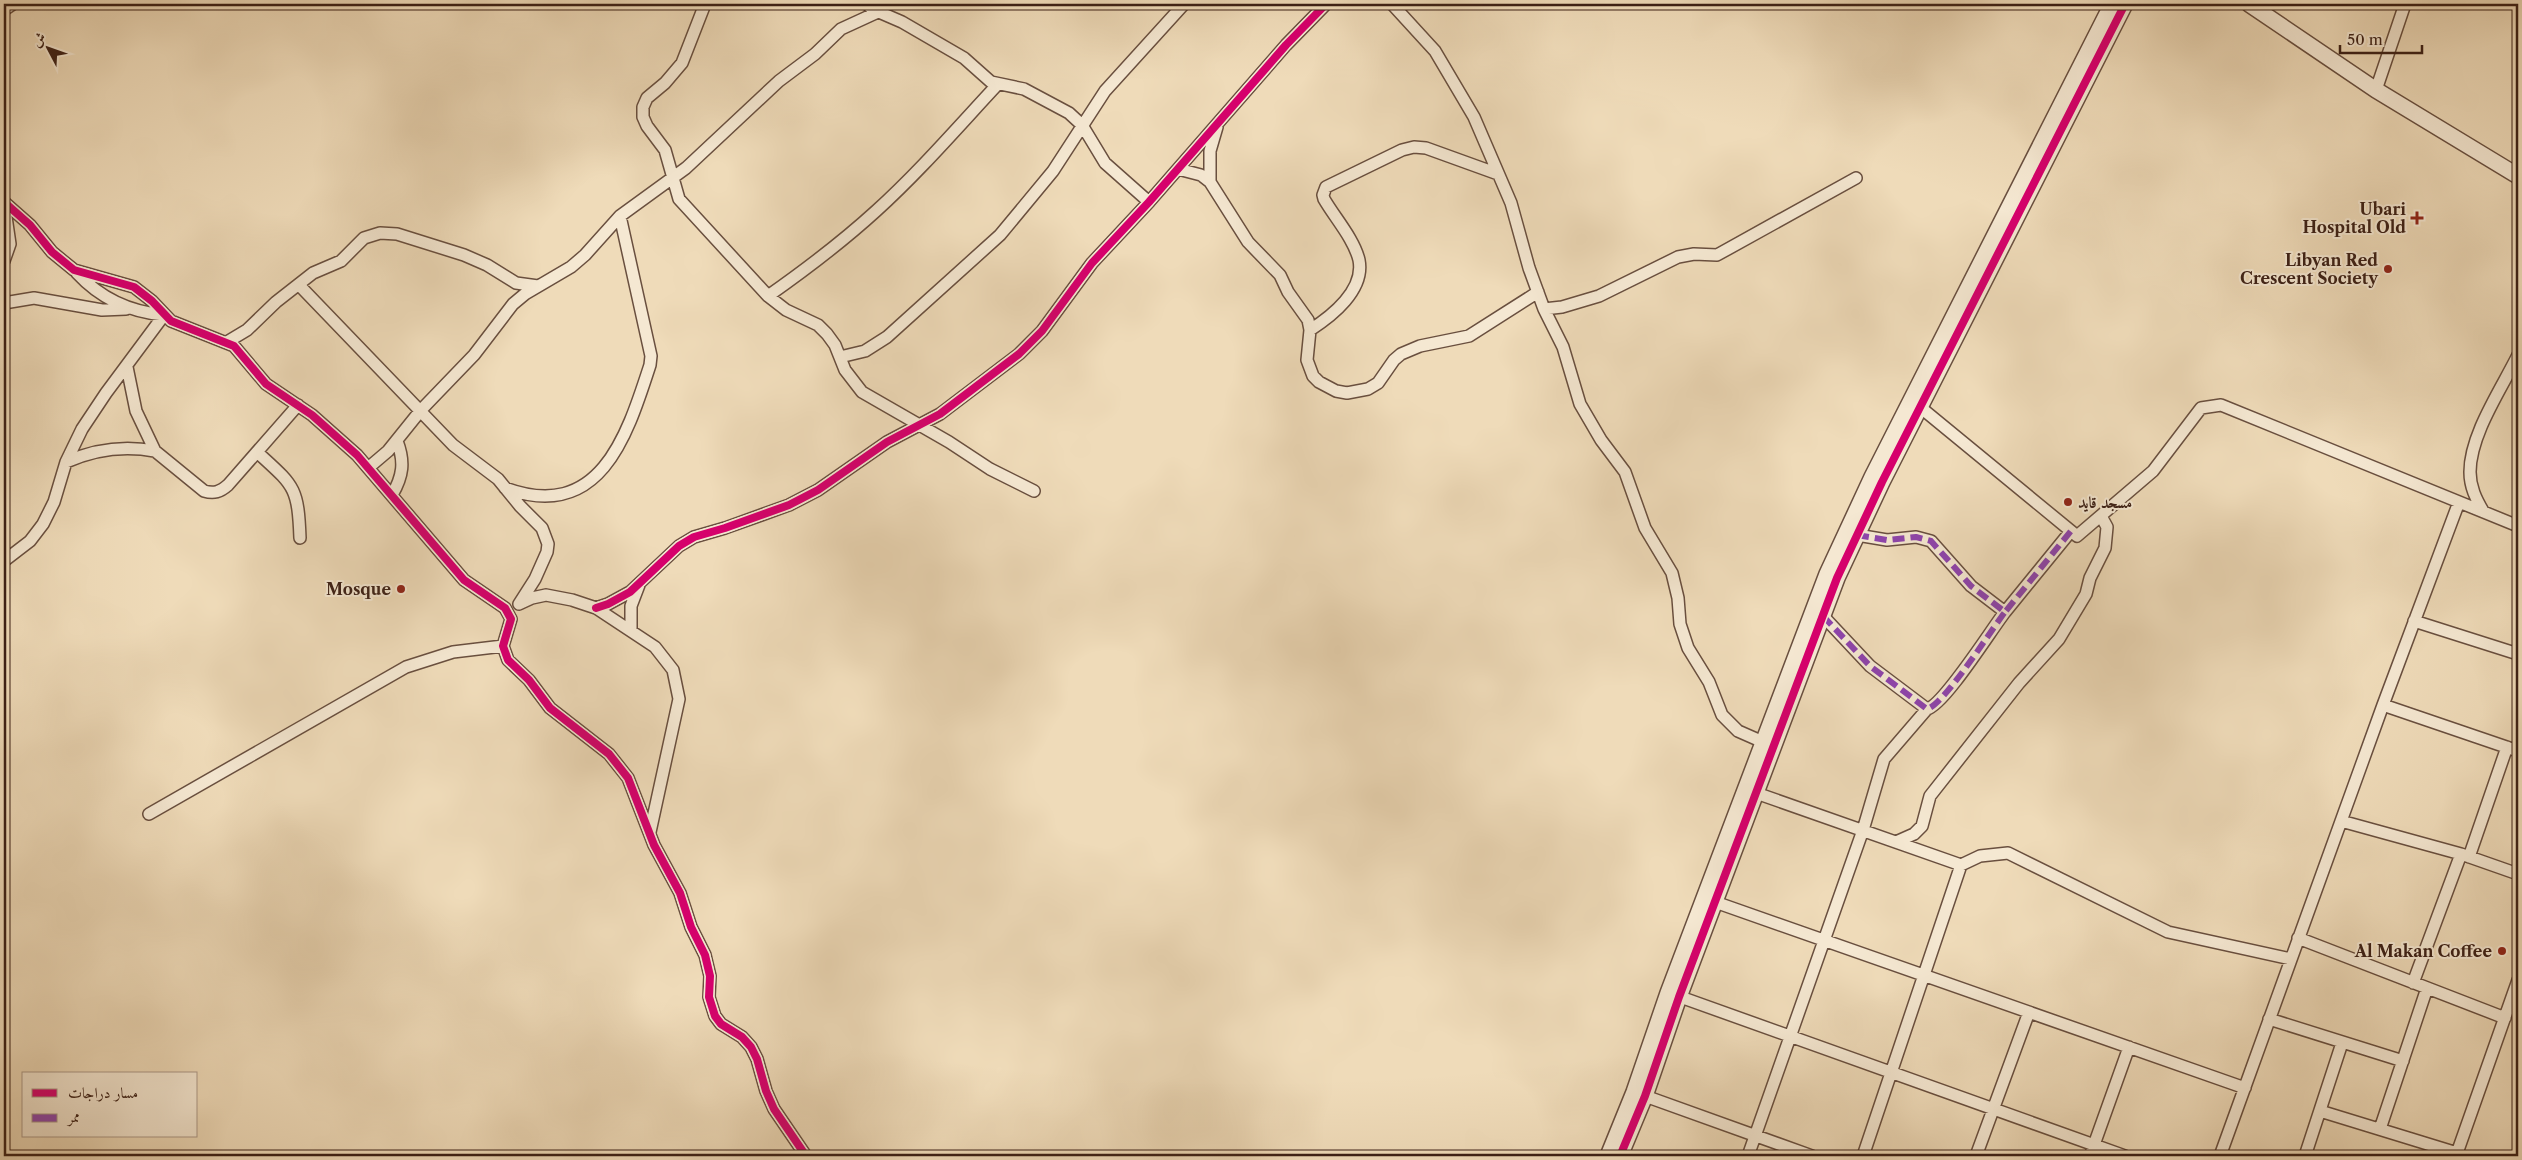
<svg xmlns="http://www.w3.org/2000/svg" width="2522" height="1160" font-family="'Libre Caslon Text',Amiri,serif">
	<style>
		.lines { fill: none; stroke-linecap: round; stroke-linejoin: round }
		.minor-casing { stroke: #694f3f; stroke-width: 14 }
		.tertiary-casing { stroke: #694f3f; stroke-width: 18 }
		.minor { stroke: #f5e8d2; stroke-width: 11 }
		.tertiary { stroke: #f5e8d2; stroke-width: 15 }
		.quiet { stroke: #8e44ad; stroke-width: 6; stroke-dasharray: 12 6; stroke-linecap: butt }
		.cycleway-casing { stroke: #f5e8d2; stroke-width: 11 }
		.cycleway { stroke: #d6006c; stroke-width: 8 }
		.poi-dot { fill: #8f2418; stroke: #f5e8d2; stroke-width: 2 }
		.labels { text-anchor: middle; stroke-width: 4; stroke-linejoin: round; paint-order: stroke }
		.poi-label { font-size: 16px; font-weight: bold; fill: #3c2016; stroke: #f5e8d2; text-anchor: end }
	</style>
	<rect width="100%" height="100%" fill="#efdbb9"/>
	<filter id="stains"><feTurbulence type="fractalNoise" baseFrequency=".004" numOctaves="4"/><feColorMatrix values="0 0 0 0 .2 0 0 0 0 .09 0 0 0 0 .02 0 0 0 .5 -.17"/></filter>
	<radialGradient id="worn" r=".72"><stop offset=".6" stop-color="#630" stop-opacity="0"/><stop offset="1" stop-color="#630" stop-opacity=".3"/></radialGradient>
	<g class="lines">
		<g class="minor-casing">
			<path id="minor" d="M705,4L682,63L665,83L647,98L643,107V117L647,126L665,150L679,199L768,296L786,310L818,325L827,334L835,345L845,370L862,392L949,442L990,469L1034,491
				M867,4L872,9L902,22L964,58L991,82L1024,89L1069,113L1082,125L1105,163L1149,202
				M1392,4L1435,51L1474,117L1511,203L1529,268L1544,309L1563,347L1580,404L1601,440L1625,472L1645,528L1672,573L1678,598L1680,624L1688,648L1709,682L1722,715L1738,731L1763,742
				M4,10L13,4
				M2376,90L2405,4
				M1178,169L1201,175L1210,182L1248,242L1280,275L1288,292L1308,320L1310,330L1307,360L1313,376L1319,382L1336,391L1347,393L1368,389L1378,383L1394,360L1401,354L1420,346L1469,336L1538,292
				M1210,182V151L1217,127
				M4,202L30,225L52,252L74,270L134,287L152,301L171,321L234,346L266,384L312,415L357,455L464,580L505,608L511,619L503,646L508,660L529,680L550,708L609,754L628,778L654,845L680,893L691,927L705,955L710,976L709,997L715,1016L721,1024L742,1037L751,1047L757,1059L766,1091L774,1109L806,1156
				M4,261L10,244L4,203
				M299,285L453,445L498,479L520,506L542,528L548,544L547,552L535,579L519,604
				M768,296C805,270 842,242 876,211C919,172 957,128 997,85
				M4,303L34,298L102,310L126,309
				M1544,309L1562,307L1599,296L1678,257L1694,254L1717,255L1856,178
				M1310,330C1332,316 1365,290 1359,260C1354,239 1335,218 1324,199L1323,195L1326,187L1402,150L1414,147L1426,148L1498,174
				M227,342L247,330L276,302L313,273L341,261L364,238L380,233L397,234L464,255L487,265L516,283L538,286
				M840,357L865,351L887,337L1000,235L1053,171L1105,91L1184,4
				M127,367L136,411L155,451L204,491C214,494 220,492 228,485L298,405
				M1920,407L2077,536L2153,471L2201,408L2221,405L2518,526
				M257,452C294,486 298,486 300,538
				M66,462C95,449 123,445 155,451
				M368,468L388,451L421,410L474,355L513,304L525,294L571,267L585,255L620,216L686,168L779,81L815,54L841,29L878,12
				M505,488C600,523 627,436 650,365L651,356L620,216
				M392,495C403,476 405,462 397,441
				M2483,511C2476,499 2470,487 2470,472C2470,434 2502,388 2518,355
				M1857,535L1887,540L1916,537L1931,541L1971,586L2005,612L2071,531
				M4,561L30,541L43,524L54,502L66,462L82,429L106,393L164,315C130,312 101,299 77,273
				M519,604L532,598L546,595L572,600L596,608L655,647L673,670L679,699L650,832
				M596,608L608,604L630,592L679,546L694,537L725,528L789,505L818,490L887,442L940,414L1019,354L1042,331L1092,263L1149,202L1286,45L1326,4
				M1823,616L1870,666L1927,709C1944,705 1991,630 2005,612
				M2414,621L2518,654
				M631,629V606L639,585
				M2383,705L2518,751
				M1756,793L1961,865
				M149,814L406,667L453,652L503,646
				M2341,821L2461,854L2518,874
				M1896,842L1914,834L1922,826L1930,796L2019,683L2059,639L2086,594L2090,578L2105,548L2107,527L2101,516
				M2469,857L2507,747
				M1715,902L2245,1088
				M2298,938L2505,1018
				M2413,983L2461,854
				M1672,994L2125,1156
				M2269,1019L2403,1061
				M1645,1096L1812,1156
				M2320,1111L2457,1153
				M2380,1129L2427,988
				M1748,1156L1863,830L1884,759L1927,709
				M1863,1156L1961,865L1980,856L2008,853L2168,932L2291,959
				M1976,1156L2029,1012
				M2090,1156L2129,1047
				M2220,1156L2383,705L2459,502
				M2305,1156L2342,1043
				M2456,1156L2518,980"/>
		</g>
		<g class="tertiary-casing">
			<path id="tertiary" d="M2249,4L2376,90L2518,176
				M1608,1156L1634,1092L1668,993L1827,574L1872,477L2112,4
				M1620,1156L1645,1096L1679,997L1837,578L1882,482L2125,4"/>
		</g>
		<use href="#minor" class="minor"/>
		<use href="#tertiary" class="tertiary"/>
		<path class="quiet" d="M1857,535L1887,540L1916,537L1931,541L1971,586L2005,612L2071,531
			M1823,616L1870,666L1927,709C1944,705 1991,630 2005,612"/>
		<g class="cycleway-casing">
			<path id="cycleway" d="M4,202L30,225L52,252L74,270L134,287L152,301L171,321L234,346L266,384L312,415L357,455L464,580L505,608L511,619L503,646L508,660L529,680L550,708L609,754L628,778L654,845L680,893L691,927L705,955L710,976L709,997L715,1016L721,1024L742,1037L751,1047L757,1059L766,1091L774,1109L806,1156
				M596,608L608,604L630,592L679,546L694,537L725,528L789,505L818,490L887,442L940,414L1019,354L1042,331L1092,263L1149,202L1286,45L1326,4
				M1620,1156L1645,1096L1679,997L1837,578L1882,482L2125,4"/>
		</g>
		<use href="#cycleway" class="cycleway"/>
	</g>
	<g class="poi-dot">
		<path d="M2414.5 210.5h5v5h5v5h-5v5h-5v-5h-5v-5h5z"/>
		<circle cx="2388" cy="269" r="5"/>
		<circle cx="2068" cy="502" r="5"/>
		<circle cx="401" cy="589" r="5"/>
		<circle cx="2502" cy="951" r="5"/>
	</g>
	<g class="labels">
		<g class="poi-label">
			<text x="2406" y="215">Ubari<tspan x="2406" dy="18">Hospital Old</tspan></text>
			<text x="2378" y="266">Libyan Red<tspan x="2378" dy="18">Crescent Society</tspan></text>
			<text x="2078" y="508" text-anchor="start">مسجد قايد</text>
			<text x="391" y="595">Mosque</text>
			<text x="2492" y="957">Al Makan Coffee</text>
		</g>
	</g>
	<rect width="2522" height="1160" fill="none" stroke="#efdbb9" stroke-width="20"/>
	<rect x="5" y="5" width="2512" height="1150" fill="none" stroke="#3c2016" stroke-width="2.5"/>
	<rect x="10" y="10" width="2502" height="1140" fill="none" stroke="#3c2016"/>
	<rect x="22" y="1072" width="175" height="65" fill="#f5e8d2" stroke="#ab9887"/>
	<rect x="32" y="1089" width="25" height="8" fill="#d6006c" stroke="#ab9887"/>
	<text x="68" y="1098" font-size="15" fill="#3c2016">مسار دراجات</text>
	<rect x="32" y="1114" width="25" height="8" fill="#8e44ad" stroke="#ab9887"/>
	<text x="68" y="1122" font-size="15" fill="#3c2016">ممر</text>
	<g transform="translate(48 48) rotate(311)" stroke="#f5e8d2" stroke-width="4" paint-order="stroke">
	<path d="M0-4L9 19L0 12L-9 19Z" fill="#3c2016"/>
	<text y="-8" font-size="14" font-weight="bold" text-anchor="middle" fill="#3c2016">ش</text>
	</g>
	<path d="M2340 45v8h82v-8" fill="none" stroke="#3c2016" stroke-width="2.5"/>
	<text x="2347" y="45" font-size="15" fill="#3c2016" stroke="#f5e8d2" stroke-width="4" paint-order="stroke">50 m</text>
	<rect width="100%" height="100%" filter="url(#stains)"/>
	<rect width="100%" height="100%" fill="url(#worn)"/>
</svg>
